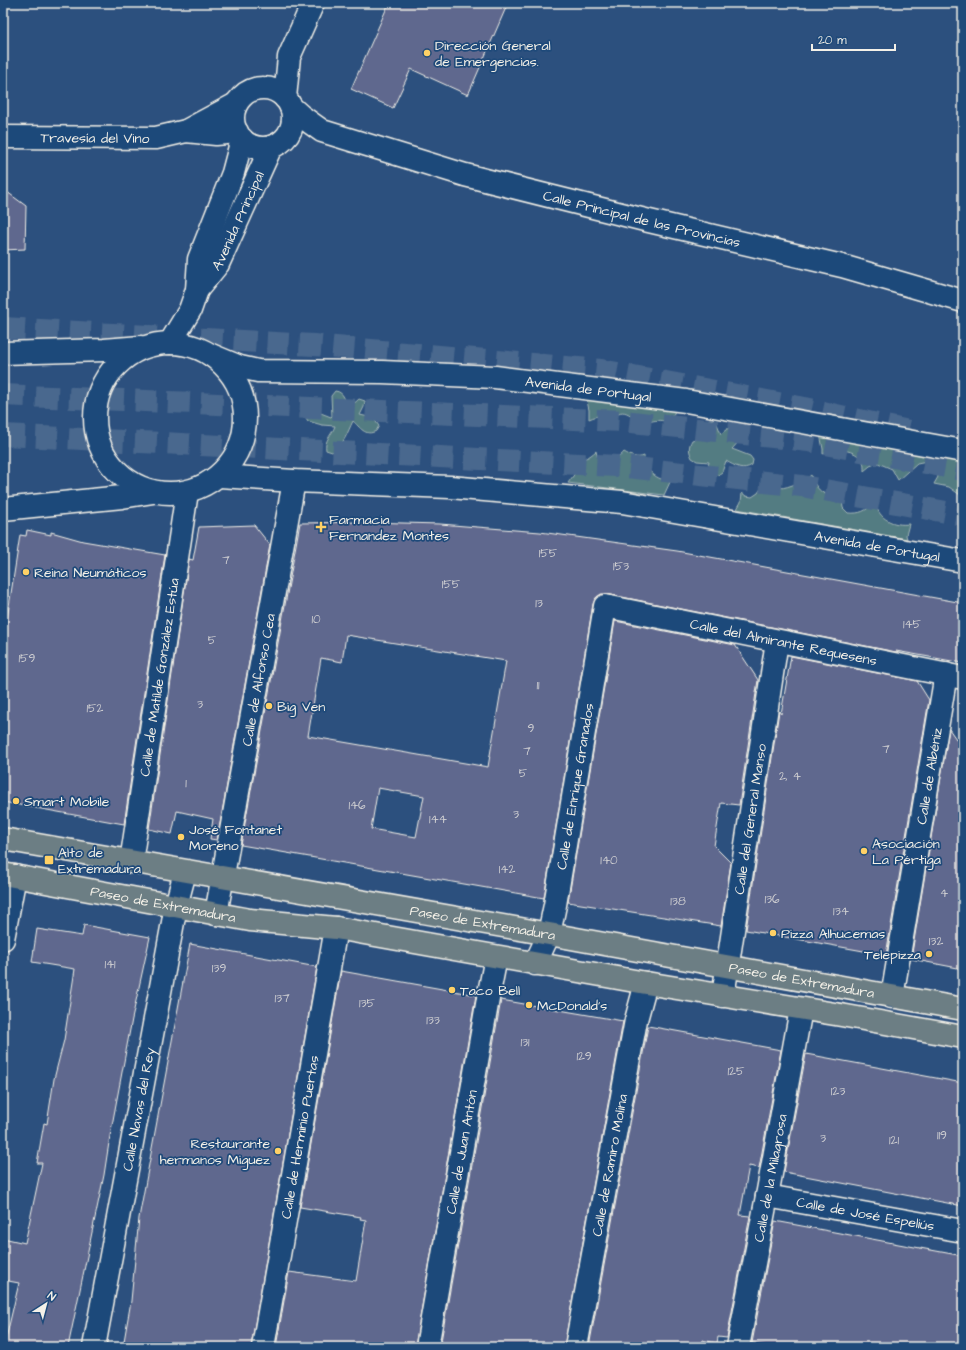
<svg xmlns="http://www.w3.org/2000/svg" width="966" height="1350" font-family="'Architects Daughter',sans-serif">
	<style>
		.green { fill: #527b82; stroke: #a3b6b5 }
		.building { fill: #5f688e; stroke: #f4f1e8; fill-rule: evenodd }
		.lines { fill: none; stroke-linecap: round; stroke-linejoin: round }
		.highway-tunnel { stroke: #4a688e; stroke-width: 22; stroke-dasharray: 22 11; stroke-linecap: butt }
		.minor-casing { stroke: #f4f1e8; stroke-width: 25 }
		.major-casing { stroke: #f4f1e8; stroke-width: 25 }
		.minor { stroke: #1f4a7a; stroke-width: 22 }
		.major { stroke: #6c7e84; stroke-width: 22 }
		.poi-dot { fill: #ffd166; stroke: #1f4a7a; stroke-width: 1.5 }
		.labels { text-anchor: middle; stroke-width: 3.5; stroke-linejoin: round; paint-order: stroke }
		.number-label { font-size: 12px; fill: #cfcfd2 }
		.poi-label { font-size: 14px; fill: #f4f1e8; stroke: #1f4a7a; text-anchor: start }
		.street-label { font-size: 14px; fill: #f4f1e8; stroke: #1f4a7a }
	</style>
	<rect width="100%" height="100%" fill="#2c507e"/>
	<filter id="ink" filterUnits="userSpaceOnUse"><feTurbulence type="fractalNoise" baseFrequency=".025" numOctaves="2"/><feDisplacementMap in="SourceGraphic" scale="8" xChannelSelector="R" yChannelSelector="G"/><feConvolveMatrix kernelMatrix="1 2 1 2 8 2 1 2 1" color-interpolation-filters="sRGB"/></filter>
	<g filter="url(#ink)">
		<path class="green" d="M335,391C345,392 344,401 349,408L359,399L365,401L364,407L360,415L373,418L379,426L376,431C365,437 360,427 353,421C347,433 344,445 332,452L326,450C324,440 332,435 335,426L322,425L308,421L304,415L305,412L313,410L331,417L332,416L331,396Z
			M586,396L676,409L673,415L672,422C660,420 650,418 642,428C633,415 621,403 610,422C602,414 599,415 589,419V410Z
			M710,419L716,421L721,434C728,428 735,422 744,429L741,439L732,449L750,456L753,460L752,465C743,471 735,466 726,461L722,472L715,477L707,471L709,462L697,461L692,458C689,451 688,447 692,440L699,438L698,429L703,422Z
			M820,434L963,459V497L949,487L934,484L938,477L935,466L927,461L917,463L898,480L892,469L878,463L870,466L864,471C864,468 864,464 863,462C856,448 835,448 823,454V449Z
			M596,451L598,460C609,467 616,461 624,452C631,456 637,459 644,456C644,469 657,482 671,480L664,495L568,483L576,472L574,458C584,461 589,457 596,451Z
			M811,475C817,492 826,500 844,492L842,500L843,508L848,513C861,514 865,511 875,503C879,519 893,526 909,524L906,535L907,539L737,509L741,502L742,493L746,496L752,497L758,493L767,479C770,482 775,487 780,488C788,488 806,480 811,475Z"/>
		<path class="building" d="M389,3H508L468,95L411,69L393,108L351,89Z
			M3,189L26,206L25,249L3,250Z
			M366,522L440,524L540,532L677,551L963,603V663L896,651V652L607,594H601L596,598L593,604L544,898L241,845L300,523ZM346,635L506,661L488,767L308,736L321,658L342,662ZM378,788L424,796L416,837L371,829Z
			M254,525L270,545L217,840L210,839L213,819L177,811L172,834L149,829L189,559L193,560L199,527Z
			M27,530L51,535V532L83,541L165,555L124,824L3,802V625L6,626L20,535L26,536Z
			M615,621L735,645L758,680L739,805L721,803L714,846L731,863L721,926L568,902Z
			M791,656L917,681L929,700L886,955L746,930L779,711L781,714Z
			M949,729L963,749V969L911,959Z
			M84,925L150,937L132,1019L110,1136L104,1175L68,1347H4L19,1283L3,1280V1238L25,1243L42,1163H37L44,1123L47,1124L54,1079L64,1040L75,969L32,962L37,929L82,936Z
			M190,944L317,967L251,1347H123L131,1301L139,1218Z
			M341,971L476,995L415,1347H276L289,1272L356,1281L366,1220L360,1219L361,1217L300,1207Z
			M501,1000L623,1021L564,1347H440Z
			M648,1026L781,1050L759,1168L749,1166L740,1215L750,1216L727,1338L718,1337L717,1343L702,1340L701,1347H589Z
			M806,1054L963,1083V1206L784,1172Z
			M775,1221L963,1256V1347H774L752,1343Z"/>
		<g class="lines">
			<path class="highway-tunnel" d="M3,328L314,345L601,370L805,408L913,432
				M3,395L622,421L809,441L963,470
				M3,435L618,466L802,486L963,515"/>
			<g class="minor-casing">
				<g id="minor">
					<circle cx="263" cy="118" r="30"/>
					<path d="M285,98L289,57L313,3"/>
					<path id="s1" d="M291,107L301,116L322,131L465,175L649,221L842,266L963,301"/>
					<path d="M186,131L216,134L237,132"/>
					<path id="s2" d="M3,137L156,138L186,131L236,104"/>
					<path d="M197,290L199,259L233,173L242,139"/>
					<path id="s3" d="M170,343L190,310L197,290L218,264L271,147"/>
					<circle cx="170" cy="418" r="75"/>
					<path d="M3,353L104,350L141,347"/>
					<path id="s4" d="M211,355L240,367L258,371L382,372L495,377L686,401L963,451"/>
					<path id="s5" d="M220,476L294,481L450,487L622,502L963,561"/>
					<path d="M3,509L122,497L153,492"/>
					<path id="s6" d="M131,862L187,492"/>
					<path id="s7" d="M216,914L294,481"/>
					<path d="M3,939L15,876"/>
					<path id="s8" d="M535,964L549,934L555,905L605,606L963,678"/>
					<path id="s9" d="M723,996L777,641"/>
					<path id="s10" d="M892,997L946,674"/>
					<path id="s11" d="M767,1196L963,1231"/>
					<path id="s12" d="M94,1347L176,906L185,872"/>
					<path id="s13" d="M263,1347L336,928"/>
					<path id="s14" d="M427,1347L489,993L496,957"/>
					<path id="s15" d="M576,1347L636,1020L646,983"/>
					<path id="s16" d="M738,1347L767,1196L801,1009"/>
				</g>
			</g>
			<g class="major-casing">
				<g id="major">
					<path id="s17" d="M3,839L549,934L963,1009"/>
					<path id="s18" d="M3,874L250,920L336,928L646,983L841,1015L963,1037"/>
				</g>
			</g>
			<use href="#minor" class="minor"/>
			<use href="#major" class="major"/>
		</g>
	</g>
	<g class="poi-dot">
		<circle cx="427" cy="53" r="4"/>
		<path d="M319 521h4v4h4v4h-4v4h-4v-4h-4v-4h4z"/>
		<circle cx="26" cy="572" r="4"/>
		<circle cx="269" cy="706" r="4"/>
		<circle cx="16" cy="801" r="4"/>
		<circle cx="181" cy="837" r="4"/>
		<circle cx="864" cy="851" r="4"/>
		<rect x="44" y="855" width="10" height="10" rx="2"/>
		<circle cx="773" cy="933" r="4"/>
		<circle cx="929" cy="954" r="4"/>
		<circle cx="452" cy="990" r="4"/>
		<circle cx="529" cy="1005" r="4"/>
		<circle cx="278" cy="1151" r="4"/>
	</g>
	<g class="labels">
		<g class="number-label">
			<text x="548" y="557">155</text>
			<text x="226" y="564">7</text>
			<text x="621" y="570">153</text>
			<text x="451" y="588">155</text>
			<text x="539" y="607">13</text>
			<text x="316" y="623">10</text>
			<text x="912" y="628">145</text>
			<text x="212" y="644">5</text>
			<text x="27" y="662">159</text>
			<text x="538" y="689">11</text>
			<text x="200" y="708">3</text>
			<text x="95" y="712">152</text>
			<text x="531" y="732">9</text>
			<text x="886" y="753">7</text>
			<text x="527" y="755">7</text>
			<text x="523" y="777">5</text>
			<text x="790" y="780">2, 4</text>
			<text x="186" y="787">1</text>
			<text x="357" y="809">146</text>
			<text x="516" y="818">3</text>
			<text x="438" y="823">144</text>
			<text x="609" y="864">140</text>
			<text x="507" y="873">142</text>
			<text x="944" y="897">4</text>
			<text x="772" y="903">136</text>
			<text x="678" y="905">138</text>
			<text x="841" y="915">134</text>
			<text x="936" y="945">132</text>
			<text x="110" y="968">141</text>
			<text x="219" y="972">139</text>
			<text x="282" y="1002">137</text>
			<text x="367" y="1007">135</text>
			<text x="433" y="1024">133</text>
			<text x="525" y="1046">131</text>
			<text x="584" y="1060">129</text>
			<text x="736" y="1075">125</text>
			<text x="838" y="1095">123</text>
			<text x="942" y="1139">119</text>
			<text x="823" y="1142">3</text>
			<text x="894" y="1144">121</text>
		</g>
		<g class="poi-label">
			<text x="435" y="50">Dirección General<tspan x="435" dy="16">de Emergencias.</tspan></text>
			<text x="329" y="524">Farmacia<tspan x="329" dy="16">Fernandez Montes</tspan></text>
			<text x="34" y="577">Reina Neumáticos</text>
			<text x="277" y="711">Big Ven</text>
			<text x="24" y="806">Smart Mobile</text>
			<text x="189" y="834">José Fontanet<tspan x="189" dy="16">Moreno</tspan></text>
			<text x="872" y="848">Asociación<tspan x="872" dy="16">La Pértiga</tspan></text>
			<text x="58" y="857">Alto de<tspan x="58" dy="16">Extremadura</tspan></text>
			<text x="781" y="938">Pizza Alhucemas</text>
			<text x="921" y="959" text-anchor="end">Telepizza</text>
			<text x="460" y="995">Taco Bell</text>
			<text x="537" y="1010">McDonald's</text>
			<text x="270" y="1148" text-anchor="end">Restaurante<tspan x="270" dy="16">hermanos Miguez</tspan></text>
		</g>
		<g class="street-label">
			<text dy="5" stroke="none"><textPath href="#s2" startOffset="92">Travesía del Vino</textPath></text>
			<text dy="5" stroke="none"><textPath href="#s1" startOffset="371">Calle Principal de las Provincias</textPath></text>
			<text dy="5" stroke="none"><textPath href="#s3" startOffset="141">Avenida Principal</textPath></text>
			<text dy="5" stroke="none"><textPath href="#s4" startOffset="381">Avenida de Portugal</textPath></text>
			<text dy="5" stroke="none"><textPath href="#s5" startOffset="662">Avenida de Portugal</textPath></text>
			<text dy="5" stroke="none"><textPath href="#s8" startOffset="548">Calle del Almirante Requesens</textPath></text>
			<text dy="5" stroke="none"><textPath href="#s6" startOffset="187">Calle de Matílde González Estúa</textPath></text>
			<text dy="5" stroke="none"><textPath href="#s7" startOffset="238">Calle de Alfonso Cea</textPath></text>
			<text dy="5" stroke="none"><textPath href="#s10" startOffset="224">Calle de Albéniz</textPath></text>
			<text dy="5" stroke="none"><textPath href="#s8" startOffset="183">Calle de Enrique Granados</textPath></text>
			<text dy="5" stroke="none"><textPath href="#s9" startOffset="179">Calle del General Manso</textPath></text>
			<text dy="5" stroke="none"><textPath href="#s18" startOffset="163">Paseo de Extremadura</textPath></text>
			<text dy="5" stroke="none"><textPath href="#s17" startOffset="487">Paseo de Extremadura</textPath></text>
			<text dy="5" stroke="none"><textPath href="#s17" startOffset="811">Paseo de Extremadura</textPath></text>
			<text dy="5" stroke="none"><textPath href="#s12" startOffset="242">Calle Navas del Rey</textPath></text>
			<text dy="5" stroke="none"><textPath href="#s13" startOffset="213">Calle de Herminio Puertas</textPath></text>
			<text dy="5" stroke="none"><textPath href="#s14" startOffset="198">Calle de Juan Antón</textPath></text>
			<text dy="5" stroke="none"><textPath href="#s15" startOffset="185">Calle de Ramiro Molina</textPath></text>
			<text dy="5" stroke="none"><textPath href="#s16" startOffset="172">Calle de la Milagrosa</textPath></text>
			<text dy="5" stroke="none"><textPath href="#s11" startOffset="100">Calle de José Espeliús</textPath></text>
		</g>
	</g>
	<rect width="966" height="1350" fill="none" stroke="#1f4a7a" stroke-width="16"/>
	<rect x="8" y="8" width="950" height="1334" fill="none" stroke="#f4f1e8" stroke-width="1.5" filter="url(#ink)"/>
	<g transform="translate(46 1304) rotate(36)" stroke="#1f4a7a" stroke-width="3" paint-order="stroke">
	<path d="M0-3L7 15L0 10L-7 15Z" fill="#f4f1e8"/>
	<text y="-6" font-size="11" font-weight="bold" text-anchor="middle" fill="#f4f1e8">N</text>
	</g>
	<path d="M812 44v6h83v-6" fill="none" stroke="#f4f1e8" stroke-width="2"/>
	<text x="818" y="44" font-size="12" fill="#f4f1e8" stroke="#1f4a7a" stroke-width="3" paint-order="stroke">20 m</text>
</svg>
